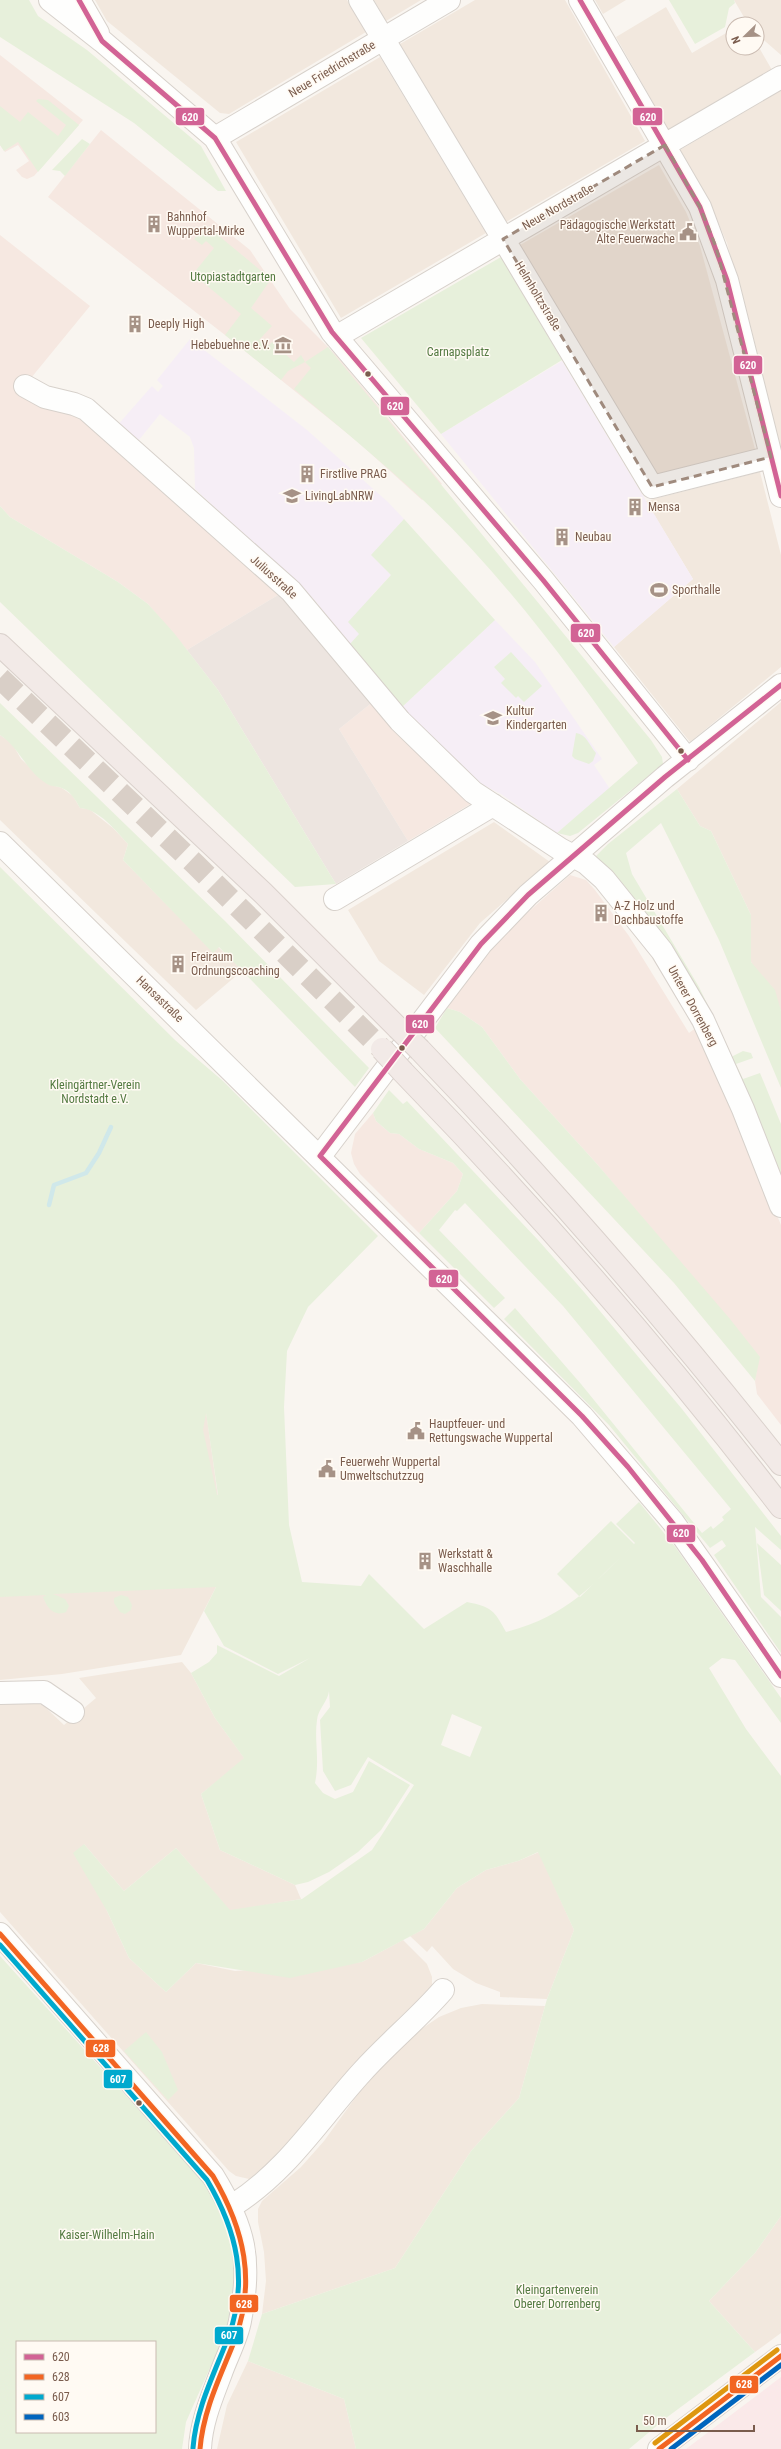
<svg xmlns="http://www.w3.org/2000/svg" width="781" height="2449" font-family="'Roboto Condensed',sans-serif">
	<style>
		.residential { fill: #f2e8de }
		.commercial { fill: #f6e8e1 }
		.industrial { fill: #ede5e0 }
		.education { fill: #f6eef6 }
		.medical { fill: #fae9e9 }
		.green { fill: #e7f0db; fill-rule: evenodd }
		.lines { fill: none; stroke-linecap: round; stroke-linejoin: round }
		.stream { stroke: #d0e8ea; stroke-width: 4.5 }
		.highway-tunnel { stroke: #d9cfc7; stroke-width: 22; stroke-dasharray: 22 11; stroke-linecap: butt }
		.minor-casing { stroke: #d7d1cb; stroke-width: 24 }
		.highway-casing { stroke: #dad1cc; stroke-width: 24 }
		.minor { stroke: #fefefd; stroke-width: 22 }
		.highway { stroke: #f2eae7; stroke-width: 22 }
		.highway-bridge-casing { stroke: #dad1cc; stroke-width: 24; stroke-linecap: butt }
		.highway-bridge { stroke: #f2eae7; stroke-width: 22 }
		.bus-1-casing { stroke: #fffaf3; stroke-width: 8 }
		.bus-2-casing { stroke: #fffaf3; stroke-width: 8 }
		.bus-3-casing { stroke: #fffaf3; stroke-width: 8 }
		.bus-4-casing { stroke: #fffaf3; stroke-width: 8 }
		.bus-5-casing { stroke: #fffaf3; stroke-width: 8 }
		.bus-1 { stroke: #d26395; stroke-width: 5 }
		.bus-2 { stroke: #f26522; stroke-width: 5 }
		.bus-3 { stroke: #00a9ce; stroke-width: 5 }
		.bus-4 { stroke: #0065bd; stroke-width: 5 }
		.bus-5 { stroke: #de970f; stroke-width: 5 }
		.marked { fill: #9f8a7d; fill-opacity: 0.2; stroke: #9f8a7d; stroke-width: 3; stroke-dasharray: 8 5; stroke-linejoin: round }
		.bus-dot { fill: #7a5c4d; stroke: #fffaf3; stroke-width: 1.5 }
		.labels { text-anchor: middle; stroke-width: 3; stroke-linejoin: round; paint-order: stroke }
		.street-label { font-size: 12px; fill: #7a5c4d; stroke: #fffaf3 }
		.poi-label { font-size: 12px; fill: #7a5c4d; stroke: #fffaf3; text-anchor: start }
		.park-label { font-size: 12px; fill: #537a41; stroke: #fffaf3 }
		.line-badge { stroke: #fffaf3; stroke-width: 1.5 }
		.badge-label { font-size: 11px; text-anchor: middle; font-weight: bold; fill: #fff }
	</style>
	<rect width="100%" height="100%" fill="#f9f5f0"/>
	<path class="residential" d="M95,0H347L366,32L229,114L220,113L107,21Z
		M374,0H421L386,21Z
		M475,0H565L645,141L506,222L400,44Z
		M595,0H626L603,14Z
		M734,0H781V55L757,34V24H748Z
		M666,7L692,53L733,29V48H757V44L772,70L669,131L616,37Z
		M380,57L486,233L341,318L236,142Z
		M781,90V449L727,243L708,199L680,150Z
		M659,165L686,212L700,246L755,449L657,474L520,245Z
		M760,472L781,555V667L690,742L614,647L693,579L646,501Z
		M781,702V1011L751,962V915L711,831L700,826L677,789Z
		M0,735L12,743L21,759L48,784L62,788L73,796L80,808L89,809L113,828L128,844L123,860L213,952L218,947L243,970L196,1010L0,820Z
		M494,822L550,862L480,923L424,995L379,961L348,910Z
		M206,1411L219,1504L216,1587L181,1655L62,1674L0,1680V1495Z
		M182,1662L191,1673L215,1718L245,1759L201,1794L220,1850L295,1885L301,1899L230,1911L176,1848L124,1891L84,1844L107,1911L129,1958L166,1992L196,1963L235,1971L362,1962L403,1940L427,1964L432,1977V1986L329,2103L255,2178L249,2179L236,2176L229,2171L0,1912V1700L33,1701L44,1706L64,1725L96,1698L79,1678Z
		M539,1852L574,1930L547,1999L500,1997V1992L476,1983L453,1969L432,1946L427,1952L410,1936L424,1929L457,1888L486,1870L518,1861Z
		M482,2004L545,2006L519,2098L471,2151L395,2268L262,2314L266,2281L264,2252L258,2222V2209L262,2201L301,2167L324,2141L371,2076L417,2032L439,2017L461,2008Z
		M781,2216V2333L755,2352L709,2301L755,2253Z
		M248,2361L344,2399L356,2449H217L227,2405Z"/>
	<path class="commercial" d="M0,55L83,120L34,176L27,179L22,177L16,170L29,161L18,145L5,152L0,145Z
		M101,130L250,250L290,309L338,357L442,484L422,500L358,442L225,335L48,197Z
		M0,235L90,306L22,389L72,407L283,592L187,650L148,604L118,582L10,517L0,506Z
		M374,701L472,803L408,841L339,729Z
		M570,875L586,880L595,890L629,936L689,1033L697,1027L781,1225V1425L757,1394L755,1381L759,1357L597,1164L520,1079L482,1027L460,1012L447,1008L499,938Z
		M373,1113L376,1121L390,1133L399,1134L419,1149L453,1163L463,1174L457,1191L419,1233L360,1174L354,1164L351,1153L355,1134Z"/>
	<path class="industrial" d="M283,592L374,701L339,729L408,841L336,884L218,690L187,650Z"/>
	<path class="education" d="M190,339L307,430L389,503L404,519L372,555L391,575L372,595L360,634L349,645L313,598L195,489L194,448L190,437L160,414L134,446L115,428L152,386L158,392L163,386L157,380Z
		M562,361L693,579L614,647L441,434Z
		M495,620L535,662L602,759L594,765L610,789L557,833L501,794L481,784L446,754L401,708Z"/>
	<path class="medical" d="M781,2377V2449H686Z"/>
	<path class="green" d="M0,0H29L38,16L87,50L201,146L226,191H218L134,123L0,37Z
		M669,0H734L735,3L729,8L725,27L695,44Z
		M38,99L48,100L79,125L38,172L18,142L4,151L0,145V106L20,122L28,112L58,136L66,125L36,101Z
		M82,139L90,144L65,176L60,171L52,170Z
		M207,226L271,279L251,308L272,326L259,340L267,347L272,342L294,362L301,355L305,362L328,347L651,740L662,757L663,764L578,833L570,836L557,833L638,763C573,670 505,577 422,499C381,461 337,425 294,389L311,368L305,362L288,371L281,380L225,335L241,314L193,274L214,248L206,241L202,245L194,239Z
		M501,257L562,360L441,434L361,338Z
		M0,506L10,517L118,582L148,604L174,633L218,690L336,884L295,887L0,602Z
		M404,519L495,620L401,708L349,645L359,634L348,622L391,575L371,555Z
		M511,652L542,686L524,702L518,696L516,698L501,683L505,679L494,667Z
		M0,703L225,921L369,1068L355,1087L219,947L213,953L123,860L128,844C116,831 99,809 80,808C75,799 70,790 59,787C55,786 50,786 47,784C25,770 20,748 0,735Z
		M576,733C587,735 589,745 596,753L593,761L589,764L575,759L572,756Z
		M677,789L700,826L711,831L751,915V962L775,990L781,1011V1088L719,940L661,823L626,853L632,874L699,987L719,1028L714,1030L595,857L608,844Z
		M0,867L175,1040L223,1081L378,1236L308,1307L287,1351L284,1407L289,1525L302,1582L361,1586L369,1574L424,1629L467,1602C492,1607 494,1610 506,1632C568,1616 591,1586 635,1543L616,1524L639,1502L676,1548L781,1698V1723L735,1660L722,1658L709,1668L746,1729L781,1776V2216L755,2253L709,2301L755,2352L666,2418L629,2449H356L344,2399L248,2361L262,2314L395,2268L471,2151L519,2098L547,1999L574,1930L538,1852L518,1861L486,1870L457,1888L424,1929L362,1962L290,1978L196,1963L166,1992L129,1958L107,1911L73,1853L84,1844L124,1891L176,1848L230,1910L302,1899L372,1850L414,1785L368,1757L351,1785L335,1791L323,1771L320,1720L330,1707L329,1691C328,1701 318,1709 317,1720C314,1741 320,1759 315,1783L323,1793L335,1799L353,1792L369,1761L410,1785L381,1830L358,1852L329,1872L308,1882L295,1885L220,1850L201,1794L244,1758L215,1718L191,1673L209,1662L217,1653V1645L279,1676L310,1658L278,1674L224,1646L204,1611L216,1587L53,1594L65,1599L69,1606L66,1612C54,1617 47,1608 43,1597L46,1595L0,1597ZM206,1413L218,1495H217L203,1430ZM452,1714L482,1727L470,1757L441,1745Z
		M447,1008L460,1012L482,1027L520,1079L597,1164L730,1319L760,1357L755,1381L674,1283L435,1028Z
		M743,1051L751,1053L753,1058L736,1064L743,1079L760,1073L781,1124V1189L731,1057Z
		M389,1090L403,1104L407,1101L538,1240L584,1292L682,1409L781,1536V1550L755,1527L761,1597L781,1617V1653L714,1555L726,1546L722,1540L710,1548L609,1425L504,1319L515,1308L581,1384L702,1533L711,1526L713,1529L724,1520L722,1517L731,1509L563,1306L465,1203L457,1211L455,1210L439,1230L505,1298L494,1308L419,1233L457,1191L463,1174L453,1163L419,1149L399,1134L390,1133L376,1121L373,1113Z
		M611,1521L634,1544L580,1597L557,1574Z
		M757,1543L781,1565V1611L764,1595Z
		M121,1595L128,1597L132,1605L131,1610L125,1614L120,1612L114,1603V1598Z
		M0,1956L200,2178L223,2209L236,2263L229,2325L186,2422L182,2449H0ZM17,2342H155V2432H17Z
		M146,2032L162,2052L178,2090L168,2100L124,2051Z"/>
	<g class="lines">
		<path class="stream" d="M49,1205L54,1185L86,1173L99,1153L111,1127"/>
		<path class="highway-tunnel" d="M0,678L195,864L382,1049"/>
		<g class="minor-casing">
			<path id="minor" d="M50,0L102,41L215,138L332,332L543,580L688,760
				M79,0L98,33
				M360,0L652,487L771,457
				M580,0L700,207L727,280L781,496
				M215,138L449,0
				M336,337L781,77
				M25,386L45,397L74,404L86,409L291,591L400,721L473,792L560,849L586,863L604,879L662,951L703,1020L743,1109L781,1206
				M0,843L582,1416L673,1522L781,1676
				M335,899L493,805
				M320,1156L481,944L528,895L665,777L781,685
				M0,1693L44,1692L73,1712
				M0,1934L213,2176C245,2228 252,2260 240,2321C237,2338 227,2356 221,2373C212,2397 201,2422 200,2449
				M232,2206C288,2171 319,2119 362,2072C388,2043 418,2019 443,1990
				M659,2449L781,2356"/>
		</g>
		<g class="highway-casing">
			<path id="highway" d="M0,645L263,893L398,1028
				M420,1050C547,1182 667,1320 781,1464
				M403,1072C537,1210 664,1355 781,1507"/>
		</g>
		<use href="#minor" class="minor"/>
		<use href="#highway" class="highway"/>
		<g class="highway-bridge-casing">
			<path id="highway-bridge" d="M398,1028L420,1050
				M382,1049L403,1072"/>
		</g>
		<use href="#highway-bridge" class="highway-bridge"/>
		<g class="bus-1-casing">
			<path id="bus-1" d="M79,0L102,41L215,138L332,332L543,580L688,760
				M580,0L700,207L727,280L781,496
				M320,1156L582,1416L628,1467L702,1560L781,1676
				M320,1156L481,944L528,895L665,777L781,685"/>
		</g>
		<g class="bus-2-casing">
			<path id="bus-2" d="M0,1934L213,2176C244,2229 257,2282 234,2342C220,2377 203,2411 200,2449
				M659,2449L781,2356"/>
		</g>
		<g class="bus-3-casing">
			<path id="bus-3" d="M0,1945L207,2180C237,2231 249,2281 228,2338C214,2374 196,2409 193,2448"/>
		</g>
		<g class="bus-4-casing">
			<path id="bus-4" d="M671,2449L781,2365"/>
		</g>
		<g class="bus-5-casing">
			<path id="bus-5" d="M655,2443L777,2350"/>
		</g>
		<use href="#bus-1" class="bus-1"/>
		<use href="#bus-2" class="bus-2"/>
		<use href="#bus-3" class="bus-3"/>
		<use href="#bus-4" class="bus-4"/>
		<use href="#bus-5" class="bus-5"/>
	</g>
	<path class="marked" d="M665,145L700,207L716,247L771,457L652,487L503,239Z"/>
	<defs>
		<g id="building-bare" transform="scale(1.38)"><path d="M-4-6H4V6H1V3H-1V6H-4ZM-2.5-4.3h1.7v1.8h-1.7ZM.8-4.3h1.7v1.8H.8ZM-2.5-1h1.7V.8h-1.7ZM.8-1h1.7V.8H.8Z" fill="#a69286" stroke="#fffaf3" stroke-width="2.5" paint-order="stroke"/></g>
		<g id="civic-bare" transform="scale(1.38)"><path d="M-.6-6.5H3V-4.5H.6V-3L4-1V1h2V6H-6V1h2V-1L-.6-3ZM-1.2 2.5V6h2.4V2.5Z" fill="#a69286" stroke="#fffaf3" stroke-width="2.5" paint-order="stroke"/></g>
		<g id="museum-bare" transform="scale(1.38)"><path d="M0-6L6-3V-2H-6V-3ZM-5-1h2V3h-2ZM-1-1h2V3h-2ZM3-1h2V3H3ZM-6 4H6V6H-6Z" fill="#a69286" stroke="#fffaf3" stroke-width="2.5" paint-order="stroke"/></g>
		<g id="university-bare" transform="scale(1.38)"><path d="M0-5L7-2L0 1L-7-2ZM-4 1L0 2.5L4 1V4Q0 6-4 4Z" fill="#a69286" stroke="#fffaf3" stroke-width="2.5" paint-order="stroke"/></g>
		<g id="stadium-bare" transform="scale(1.38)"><path d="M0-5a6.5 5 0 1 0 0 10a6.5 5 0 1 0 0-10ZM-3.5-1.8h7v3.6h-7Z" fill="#a69286" stroke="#fffaf3" stroke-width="2.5" paint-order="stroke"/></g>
		<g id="school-bare" transform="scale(1.38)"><path d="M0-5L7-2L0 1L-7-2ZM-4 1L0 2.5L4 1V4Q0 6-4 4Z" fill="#a69286" stroke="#fffaf3" stroke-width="2.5" paint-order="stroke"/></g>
	</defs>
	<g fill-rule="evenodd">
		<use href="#building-bare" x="154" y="224"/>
		<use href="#civic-bare" x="688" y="232"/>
		<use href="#building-bare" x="135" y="324"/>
		<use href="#museum-bare" x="283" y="345"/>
		<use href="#building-bare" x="307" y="474"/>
		<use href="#university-bare" x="292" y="496"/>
		<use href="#building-bare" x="635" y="507"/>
		<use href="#building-bare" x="562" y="537"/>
		<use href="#stadium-bare" x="659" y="590"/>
		<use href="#school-bare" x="493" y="718"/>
		<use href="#building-bare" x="601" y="913"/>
		<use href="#building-bare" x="178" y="964"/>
		<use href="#civic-bare" x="416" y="1431"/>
		<use href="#civic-bare" x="327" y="1469"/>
		<use href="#building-bare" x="425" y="1561"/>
	</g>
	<g class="bus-dot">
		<circle cx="368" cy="374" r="3.5"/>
		<circle cx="681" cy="751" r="3.5"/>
		<circle cx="402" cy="1048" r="3.5"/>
		<circle cx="139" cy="2103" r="3.5"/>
	</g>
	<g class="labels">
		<g class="street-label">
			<text transform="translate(332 69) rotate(-31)" y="4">Neue Friedrichstraße</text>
			<text transform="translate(558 207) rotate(-30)" y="4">Neue Nordstraße</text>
			<text transform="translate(538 296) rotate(59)" y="4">Helmholtzstraße</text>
			<text transform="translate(274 577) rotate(42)" y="4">Juliusstraße</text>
			<text transform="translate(160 999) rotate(44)" y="4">Hansastraße</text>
			<text transform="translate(693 1006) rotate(61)" y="4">Unterer Dorrenberg</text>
		</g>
		<g class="poi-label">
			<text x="167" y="221">Bahnhof<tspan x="167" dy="14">Wuppertal-Mirke</tspan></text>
			<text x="675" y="229" text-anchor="end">Pädagogische Werkstatt<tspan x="675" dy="14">Alte Feuerwache</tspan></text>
			<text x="148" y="328">Deeply High</text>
			<text x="270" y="349" text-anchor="end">Hebebuehne e.V.</text>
			<text x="320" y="478">Firstlive PRAG</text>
			<text x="305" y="500">LivingLabNRW</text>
			<text x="648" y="511">Mensa</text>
			<text x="575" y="541">Neubau</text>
			<text x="672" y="594">Sporthalle</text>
			<text x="506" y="715">Kultur<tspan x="506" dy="14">Kindergarten</tspan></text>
			<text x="614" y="910">A-Z Holz und<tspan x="614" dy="14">Dachbaustoffe</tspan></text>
			<text x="191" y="961">Freiraum<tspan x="191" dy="14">Ordnungscoaching</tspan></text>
			<text x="429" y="1428">Hauptfeuer- und<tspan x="429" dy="14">Rettungswache Wuppertal</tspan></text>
			<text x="340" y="1466">Feuerwehr Wuppertal<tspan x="340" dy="14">Umweltschutzzug</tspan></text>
			<text x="438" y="1558">Werkstatt &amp;<tspan x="438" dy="14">Waschhalle</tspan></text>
		</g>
		<g class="park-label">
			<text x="233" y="281">Utopiastadtgarten</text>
			<text x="458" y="356">Carnapsplatz</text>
			<text x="95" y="1089">Kleingärtner-Verein<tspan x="95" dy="14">Nordstadt e.V.</tspan></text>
			<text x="107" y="2239">Kaiser-Wilhelm-Hain</text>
			<text x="557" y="2294">Kleingartenverein<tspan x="557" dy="14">Oberer Dorrenberg</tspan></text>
		</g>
	</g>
	<g class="line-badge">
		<rect x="175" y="107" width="30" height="19" rx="4" fill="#d26395"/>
		<rect x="632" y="107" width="31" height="19" rx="4" fill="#d26395"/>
		<rect x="733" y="355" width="30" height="20" rx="4" fill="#d26395"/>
		<rect x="380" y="396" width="30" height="20" rx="4" fill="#d26395"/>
		<rect x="570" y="623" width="31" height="20" rx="4" fill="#d26395"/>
		<rect x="405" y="1014" width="30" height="20" rx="4" fill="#d26395"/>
		<rect x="428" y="1269" width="31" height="19" rx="4" fill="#d26395"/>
		<rect x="666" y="1524" width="30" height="19" rx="4" fill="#d26395"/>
		<rect x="85" y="2039" width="31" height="19" rx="4" fill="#f26522"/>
		<rect x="103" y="2069" width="30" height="20" rx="4" fill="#00a9ce"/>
		<rect x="229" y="2294" width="30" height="19" rx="4" fill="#f26522"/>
		<rect x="214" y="2326" width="30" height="19" rx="4" fill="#00a9ce"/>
		<rect x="729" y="2375" width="30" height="19" rx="4" fill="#f26522"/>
	</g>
	<g class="badge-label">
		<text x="190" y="121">620</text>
		<text x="648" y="121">620</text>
		<text x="748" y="369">620</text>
		<text x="395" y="410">620</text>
		<text x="586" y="637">620</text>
		<text x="420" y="1028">620</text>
		<text x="444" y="1283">620</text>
		<text x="681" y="1537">620</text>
		<text x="101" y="2052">628</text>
		<text x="118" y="2083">607</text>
		<text x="244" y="2308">628</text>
		<text x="229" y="2339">607</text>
		<text x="744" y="2388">628</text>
	</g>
	<rect x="16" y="2341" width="140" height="92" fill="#fffaf3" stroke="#cabbb1"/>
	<rect x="24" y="2354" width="20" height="6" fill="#d26395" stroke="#cabbb1"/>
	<text x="52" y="2361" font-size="12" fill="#7a5c4d">620</text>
	<rect x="24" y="2374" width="20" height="6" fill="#f26522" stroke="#cabbb1"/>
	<text x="52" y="2381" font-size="12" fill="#7a5c4d">628</text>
	<rect x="24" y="2394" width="20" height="6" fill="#00a9ce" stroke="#cabbb1"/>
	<text x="52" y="2401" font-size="12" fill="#7a5c4d">607</text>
	<rect x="24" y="2414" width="20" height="6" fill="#0065bd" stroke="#cabbb1"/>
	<text x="52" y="2421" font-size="12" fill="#7a5c4d">603</text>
	<g transform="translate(745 36) rotate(247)"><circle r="19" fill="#fffaf3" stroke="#cabbb1"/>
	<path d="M0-3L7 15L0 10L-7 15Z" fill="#a69286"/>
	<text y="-6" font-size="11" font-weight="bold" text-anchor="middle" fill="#7a5c4d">N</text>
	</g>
	<path d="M637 2425v6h117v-6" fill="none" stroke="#7a5c4d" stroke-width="2"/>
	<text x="643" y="2425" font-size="12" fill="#7a5c4d" stroke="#fffaf3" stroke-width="3" paint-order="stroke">50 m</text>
</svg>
